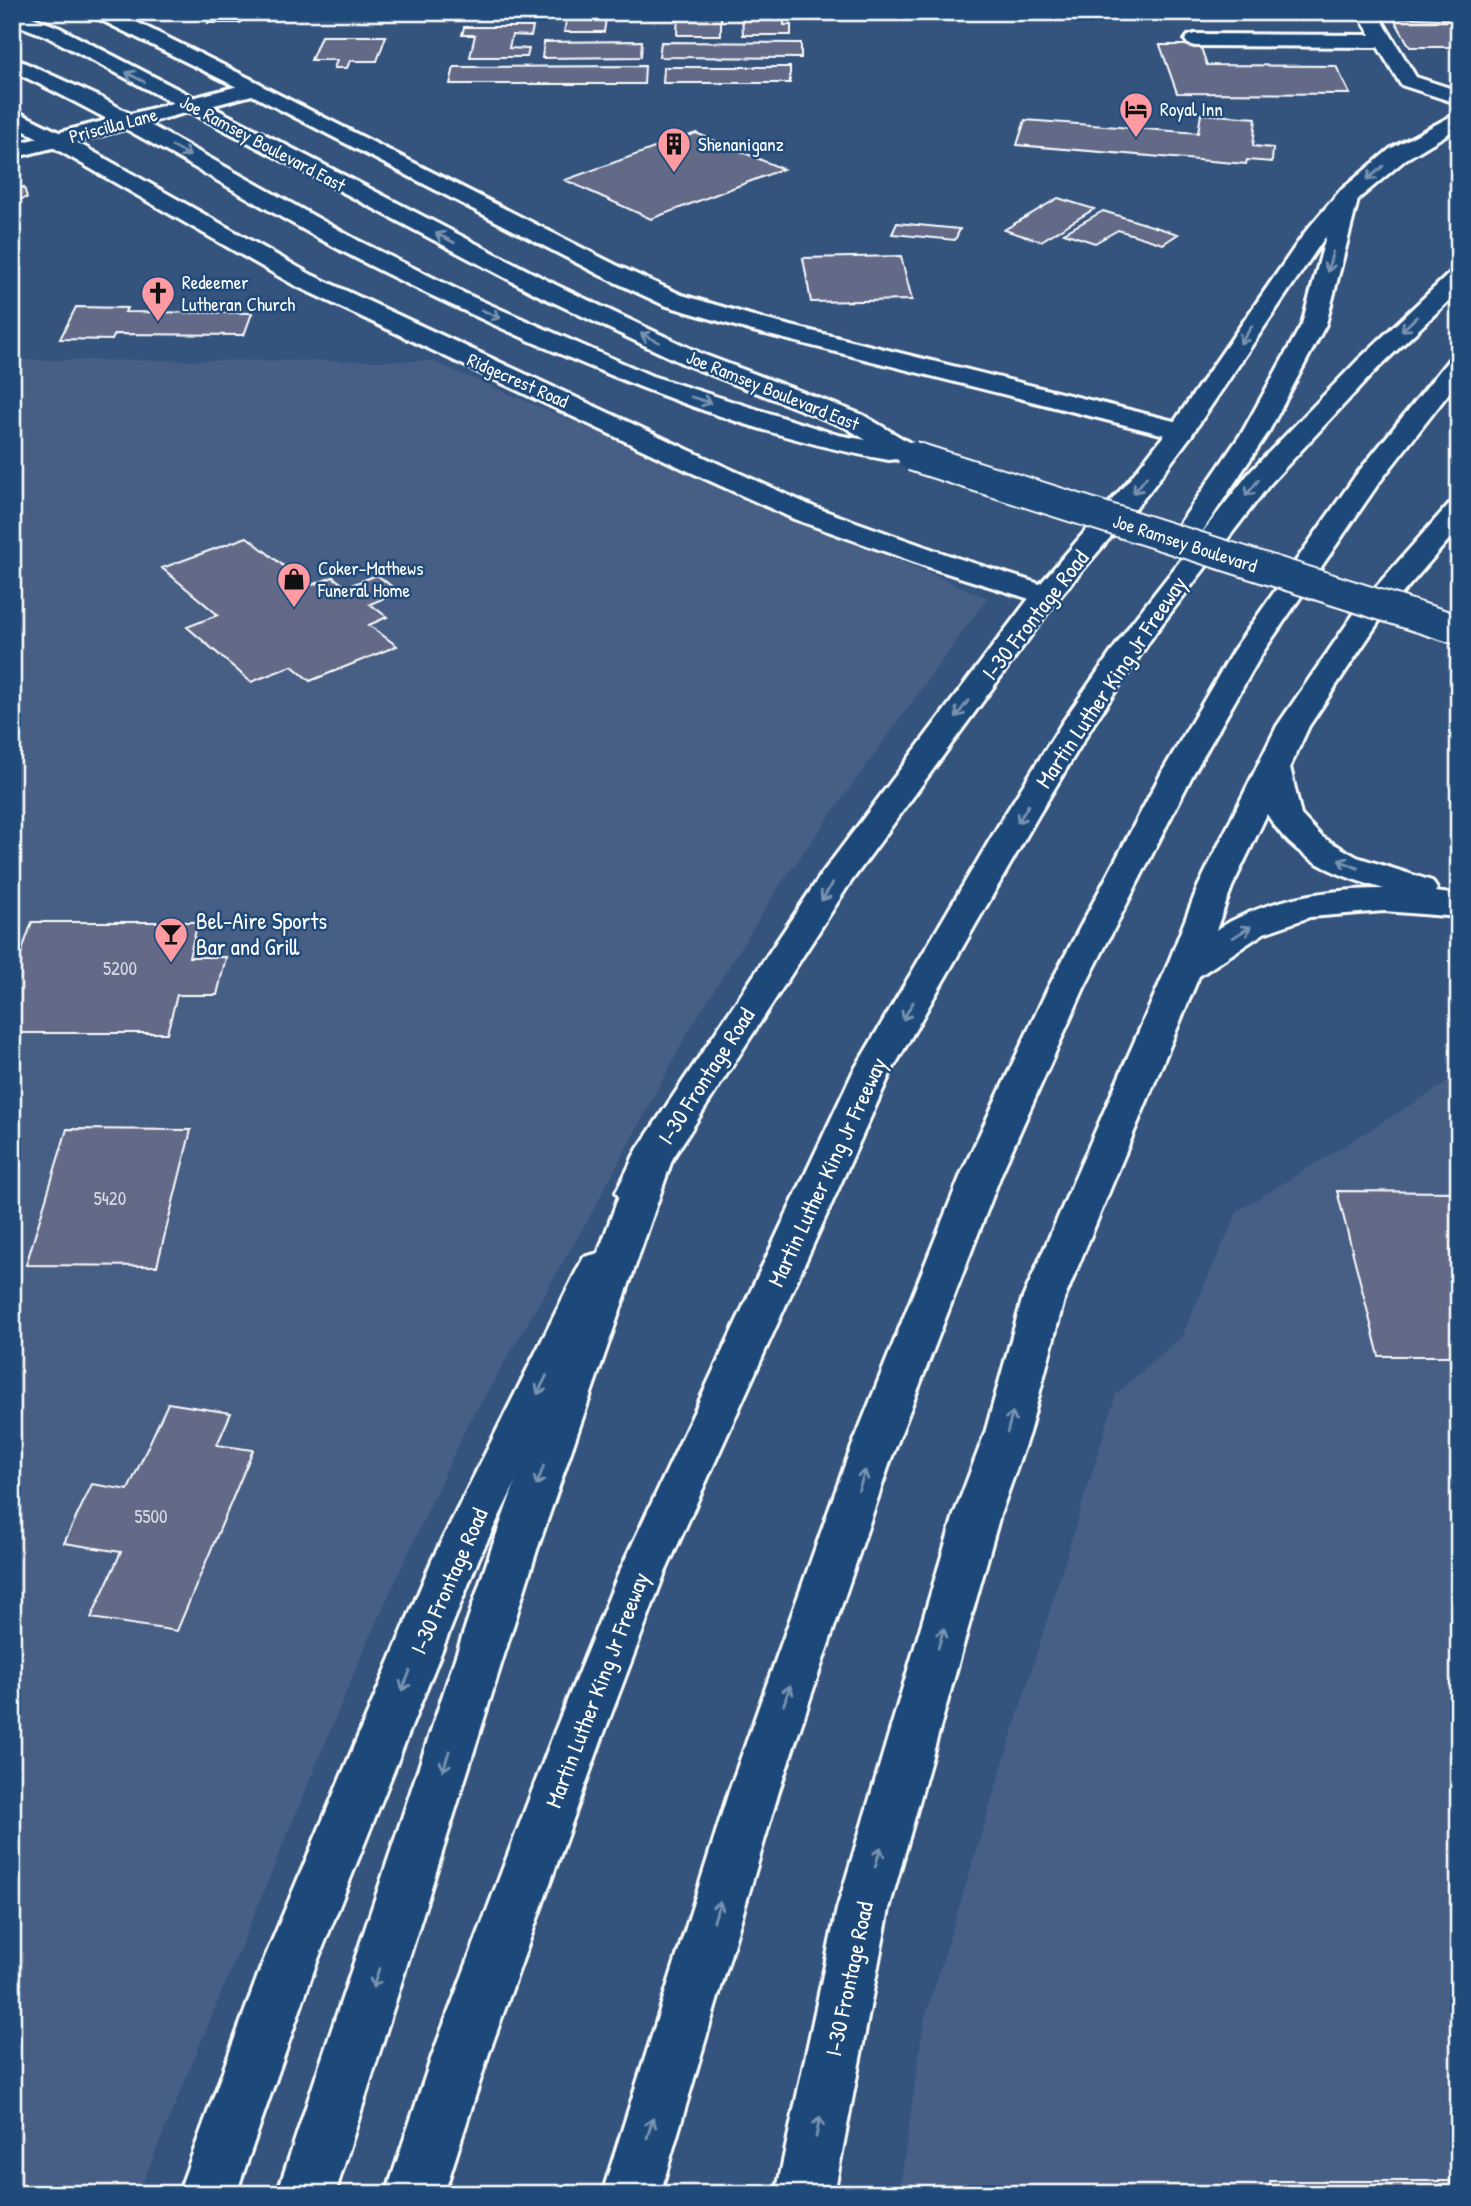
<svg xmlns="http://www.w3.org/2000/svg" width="1471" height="2206" font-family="'Patrick Hand',sans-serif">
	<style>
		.built { fill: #465e84 }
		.building { fill: #646b88; stroke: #fff; stroke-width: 2 }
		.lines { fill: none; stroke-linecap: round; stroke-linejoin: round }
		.minor-casing { stroke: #fff; stroke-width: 6 }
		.tertiary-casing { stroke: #fff; stroke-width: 6 }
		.secondary-casing { stroke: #fff; stroke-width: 6 }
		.trunk-casing { stroke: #fff; stroke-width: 6 }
		.motorway-casing { stroke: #fff; stroke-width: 6 }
		.minor { fill: #1f4a7a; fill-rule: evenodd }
		.tertiary { fill: #1f4a7a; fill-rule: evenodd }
		.secondary { fill: #1f4a7a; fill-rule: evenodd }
		.trunk { fill: #1f4a7a; fill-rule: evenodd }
		.motorway { fill: #1f4a7a; fill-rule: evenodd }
		.trunk-bridge-casing { stroke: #fff; stroke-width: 33; stroke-linecap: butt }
		.trunk-bridge { stroke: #1f4a7a; stroke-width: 29 }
		.oneway { stroke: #7992af }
		.labels { text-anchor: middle; stroke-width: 5; stroke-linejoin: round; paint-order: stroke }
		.far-poi-label { font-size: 19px; fill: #fff; stroke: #1f4a7a; text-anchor: start }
		.far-street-label { font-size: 19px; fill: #fff; stroke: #1f4a7a }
		.number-label { font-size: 19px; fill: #d8dae1 }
		.street-label { font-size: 23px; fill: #fff; stroke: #1f4a7a }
		.poi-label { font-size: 23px; fill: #fff; stroke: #1f4a7a; text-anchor: start }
	</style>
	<rect width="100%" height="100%" fill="#34547e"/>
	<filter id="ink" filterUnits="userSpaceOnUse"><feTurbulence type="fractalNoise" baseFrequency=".0143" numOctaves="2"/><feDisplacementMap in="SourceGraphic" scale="14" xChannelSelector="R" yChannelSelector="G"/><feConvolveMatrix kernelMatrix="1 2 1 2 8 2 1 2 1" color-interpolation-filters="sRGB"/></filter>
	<g filter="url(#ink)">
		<path class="built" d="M12,360L432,361L987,598L780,885L690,1029L589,1218L466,1428L368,1640L138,2194H12Z
			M1448,1082H1459V2194H899L924,2021L1116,1394L1181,1337L1238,1211Z"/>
		<path class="building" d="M213,12H256L254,18H243L240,23H208Z
			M456,12H551L550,19H454Z
			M568,12H607L604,32H564Z
			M678,12H721V35H677Z
			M742,12H789V20H784V25H791V35H743Z
			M1393,17L1459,20V47H1410Z
			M464,27H533L531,36L512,35L509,48L529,49L527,57H470L475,35H462Z
			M321,36H386L377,61H350L347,68H334L337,60H311Z
			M642,41L641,57L542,58L544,42Z
			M661,42L801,43V58L659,57Z
			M1160,45H1200L1207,65L1336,66L1350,94L1177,93Z
			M645,66L644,84H450L454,67Z
			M664,67H790V83H663Z
			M1201,114L1256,118L1253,146L1273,148L1272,162L1247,160L1246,164L1017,145L1025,120L1198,133Z
			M696,133L783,169L651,219L565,180Z
			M24,187L27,198L12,200V189Z
			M1058,198L1094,209L1041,241L1004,230Z
			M1103,211L1178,234L1163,244L1118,230L1095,243L1064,233Z
			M897,223L960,229L955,240L892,234Z
			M901,256L912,300L811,302L803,258Z
			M76,307L127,308L125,312L252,313L244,335L115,334L112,340L60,339Z
			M247,537L309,586L333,577L346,587L377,575L399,592L370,604L387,617L369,625L397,646L310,681L292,666L251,682L187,627L218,615L162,568Z
			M32,922H198L189,957H226L217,995H177L167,1033H12V979Z
			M67,1129L191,1130L157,1266L26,1265Z
			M1337,1191L1459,1192V1356H1379Z
			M168,1403L231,1413L217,1445L253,1450L177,1631L91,1618L121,1552L64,1543L92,1484L128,1490Z
			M1270,2181H1459V2194H1272Z"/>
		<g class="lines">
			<g class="minor-casing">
				<path id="minor" d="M90,12H116L261,84L264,88L261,92H247L93,16Z
					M1357,12H1377L1416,77L1459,91V104L1401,85L1378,47L1195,46L1188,44L1185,40L1188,36L1195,34L1371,35Z
					M12,109L65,135L68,140L65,145L12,158V145L38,138L12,124Z"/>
			</g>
			<g class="tertiary-casing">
				<path id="tertiary" d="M254,82L618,266L682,295L767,320L1190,425L1194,431L1190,437L1181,439L749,330L664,305L602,276L252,95L76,142L312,275L706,458L814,507L954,557L1056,589L1061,595L1056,601L1046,604L1036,601L934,569L794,519L686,470L294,285L49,145L46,140L49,135Z"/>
			</g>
			<g class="secondary-casing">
				<path id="secondary" d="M1459,112V127L1406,159L1356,201L1323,240L1190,437L1149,492L1056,601L848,886L671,1161L650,1202L636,1206L622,1202L616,1192L639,1147L823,872L1036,589L1129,480L1172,425L1306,231L1340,191L1390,149Z
					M1459,502V528L1382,617L1309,726L1290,767L1301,815L1322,837L1357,857L1432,881L1437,889L1435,892L1459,895V917L1384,911L1310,917L1264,933L1199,976L1064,1300L1029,1433L1000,1515L889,1909L834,2194H776L837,1909L954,1515L985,1433L1022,1300L1166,969L1198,887L1277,726L1360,605L1449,504ZM1267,814C1293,859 1336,875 1384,889C1325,889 1266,898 1216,930L1232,887Z
					M599,1253L614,1257L620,1268L479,1558L315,1967L236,2194H178L261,1967L433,1558L578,1268L584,1257Z"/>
			</g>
			<g class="trunk-casing">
				<path id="trunk" d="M12,12H20L60,28L556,285L702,354L863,415L922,450L926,456L922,462C909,465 900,457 889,460C764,438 644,391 528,340C466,312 403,283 342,251C232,191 126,124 12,71V57L100,97L359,241L466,294L652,376L838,435L866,440L845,427L684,364L538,295L46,36L12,23Z"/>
			</g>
			<g class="motorway-casing">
				<path id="motorway" d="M1348,189L1356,191L1359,196L1326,324L1269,431L1200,535L1190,538L1180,535L1176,529L1243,431L1302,324L1337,196L1340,191Z
					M1459,270V291L1375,371L1269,485L1155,633L1094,723L1038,816L891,1072L664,1575L604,1733L488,2056L444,2194H386L432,2056L554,1733L618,1575L853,1072L1004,816L1062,723L1133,621L1249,473L1357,361L1451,272Z
					M1459,355V380L1378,484L1263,652L1193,774L1084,988L1002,1172L891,1459L779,1791L660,2194H602L729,1791L847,1459L962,1172L1048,988L1161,774L1233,651L1356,475L1450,358Z
					M653,1143L667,1147L673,1157L537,1550L335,2194H277L491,1550L633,1157L639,1147Z"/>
			</g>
			<use href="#minor" class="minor"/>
			<use href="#tertiary" class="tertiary"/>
			<use href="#secondary" class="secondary"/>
			<use href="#trunk" class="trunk"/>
			<use href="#motorway" class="motorway"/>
			<g class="trunk-bridge-casing">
				<path id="trunk-bridge" d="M912,456L1459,630"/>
			</g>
			<use href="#trunk-bridge" class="trunk-bridge"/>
		</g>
		<defs><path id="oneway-shaft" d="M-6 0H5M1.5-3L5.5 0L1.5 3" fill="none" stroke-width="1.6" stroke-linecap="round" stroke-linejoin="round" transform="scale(1.75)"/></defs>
		<g class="oneway">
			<use href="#oneway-shaft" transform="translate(135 77) rotate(-152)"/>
			<use href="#oneway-shaft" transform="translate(181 151) rotate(29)"/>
			<use href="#oneway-shaft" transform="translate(1375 173) rotate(140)"/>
			<use href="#oneway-shaft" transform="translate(445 238) rotate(-153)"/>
			<use href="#oneway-shaft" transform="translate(1330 262) rotate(105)"/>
			<use href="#oneway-shaft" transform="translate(491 314) rotate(23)"/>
			<use href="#oneway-shaft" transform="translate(1409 324) rotate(136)"/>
			<use href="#oneway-shaft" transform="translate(1246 335) rotate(124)"/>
			<use href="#oneway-shaft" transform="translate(650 338) rotate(-155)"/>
			<use href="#oneway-shaft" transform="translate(701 400) rotate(18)"/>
			<use href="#oneway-shaft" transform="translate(1140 485) rotate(129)"/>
			<use href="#oneway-shaft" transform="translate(1252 488) rotate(129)"/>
			<use href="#oneway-shaft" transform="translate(962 709) rotate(127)"/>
			<use href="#oneway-shaft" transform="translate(1023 814) rotate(121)"/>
			<use href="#oneway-shaft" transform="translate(1348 864) rotate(-157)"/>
			<use href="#oneway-shaft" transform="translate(827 892) rotate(123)"/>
			<use href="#oneway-shaft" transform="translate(1242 932) rotate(-32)"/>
			<use href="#oneway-shaft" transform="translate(908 1011) rotate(120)"/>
			<use href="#oneway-shaft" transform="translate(542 1385) rotate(116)"/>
			<use href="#oneway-shaft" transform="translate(1010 1422) rotate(-75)"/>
			<use href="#oneway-shaft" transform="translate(540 1476) rotate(110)"/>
			<use href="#oneway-shaft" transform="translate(862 1480) rotate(-71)"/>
			<use href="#oneway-shaft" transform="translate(941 1638) rotate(-74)"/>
			<use href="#oneway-shaft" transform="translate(406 1681) rotate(112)"/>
			<use href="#oneway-shaft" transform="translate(787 1695) rotate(-71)"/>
			<use href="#oneway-shaft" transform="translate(446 1761) rotate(108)"/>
			<use href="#oneway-shaft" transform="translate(878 1857) rotate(-74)"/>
			<use href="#oneway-shaft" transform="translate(717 1911) rotate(-73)"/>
			<use href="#oneway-shaft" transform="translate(376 1978) rotate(108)"/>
			<use href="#oneway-shaft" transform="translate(818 2127) rotate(-79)"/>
			<use href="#oneway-shaft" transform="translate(650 2128) rotate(-73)"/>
		</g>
	</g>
	<defs>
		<g id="hotel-pin" transform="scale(1.75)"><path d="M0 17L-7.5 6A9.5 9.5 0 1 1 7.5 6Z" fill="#ff9aa2" stroke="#1f4a7a"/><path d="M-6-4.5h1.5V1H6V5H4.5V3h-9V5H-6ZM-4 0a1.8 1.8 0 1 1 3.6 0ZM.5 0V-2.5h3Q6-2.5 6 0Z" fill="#111"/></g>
		<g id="building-pin" transform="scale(1.75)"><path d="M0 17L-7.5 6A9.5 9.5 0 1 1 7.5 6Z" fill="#ff9aa2" stroke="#1f4a7a"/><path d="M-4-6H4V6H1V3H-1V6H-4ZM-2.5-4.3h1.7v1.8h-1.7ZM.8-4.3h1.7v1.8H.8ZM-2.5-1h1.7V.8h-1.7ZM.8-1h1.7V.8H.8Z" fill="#111"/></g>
		<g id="church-pin" transform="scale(1.75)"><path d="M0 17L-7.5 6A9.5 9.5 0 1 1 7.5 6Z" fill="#ff9aa2" stroke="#1f4a7a"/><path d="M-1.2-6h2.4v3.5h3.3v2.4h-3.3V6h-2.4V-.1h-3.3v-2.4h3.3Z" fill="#111"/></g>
		<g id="shop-pin" transform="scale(1.75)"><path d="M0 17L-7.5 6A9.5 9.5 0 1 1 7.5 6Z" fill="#ff9aa2" stroke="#1f4a7a"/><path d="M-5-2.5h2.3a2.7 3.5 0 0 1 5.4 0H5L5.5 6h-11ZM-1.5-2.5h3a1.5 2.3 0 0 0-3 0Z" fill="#111"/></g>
		<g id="bar-pin" transform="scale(1.75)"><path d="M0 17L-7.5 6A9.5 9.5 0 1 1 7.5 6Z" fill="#ff9aa2" stroke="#1f4a7a"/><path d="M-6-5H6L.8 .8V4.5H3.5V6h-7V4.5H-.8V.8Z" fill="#111"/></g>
	</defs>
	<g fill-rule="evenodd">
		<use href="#hotel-pin" x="1136" y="109"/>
		<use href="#building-pin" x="674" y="144"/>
		<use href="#church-pin" x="158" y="293"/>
		<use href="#shop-pin" x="294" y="579"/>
		<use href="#bar-pin" x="171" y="934"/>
	</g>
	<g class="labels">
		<g class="far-poi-label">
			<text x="1160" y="116">Royal Inn</text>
			<text x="698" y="151">Shenaniganz</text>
			<text x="182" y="289">Redeemer<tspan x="182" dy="22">Lutheran Church</tspan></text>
			<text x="318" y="575">Coker-Mathews<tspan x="318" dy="22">Funeral Home</tspan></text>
		</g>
		<g class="far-street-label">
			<text transform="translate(113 125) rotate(-15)" y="7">Priscilla Lane</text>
			<text transform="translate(263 143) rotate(28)" y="7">Joe Ramsey Boulevard East</text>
			<text transform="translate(518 380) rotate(24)" y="7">Ridgecrest Road</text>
			<text transform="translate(773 390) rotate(22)" y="7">Joe Ramsey Boulevard East</text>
			<text transform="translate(1185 543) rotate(18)" y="7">Joe Ramsey Boulevard</text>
		</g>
		<g class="number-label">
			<text x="120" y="975">5200</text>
			<text x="110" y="1205">5420</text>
			<text x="151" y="1523">5500</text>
		</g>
		<g class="street-label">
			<text transform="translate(1035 615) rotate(-52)" y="8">I-30 Frontage Road</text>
			<text transform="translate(1111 682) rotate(-56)" y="8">Martin Luther King Jr Freeway</text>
			<text transform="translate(706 1076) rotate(-57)" y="8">I-30 Frontage Road</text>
			<text transform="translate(827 1172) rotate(-65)" y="8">Martin Luther King Jr Freeway</text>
			<text transform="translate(449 1581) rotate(-66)" y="8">I-30 Frontage Road</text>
			<text transform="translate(597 1690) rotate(-69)" y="8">Martin Luther King Jr Freeway</text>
			<text transform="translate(849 1979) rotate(-78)" y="8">I-30 Frontage Road</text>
		</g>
		<g class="poi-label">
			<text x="196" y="929">Bel-Aire Sports<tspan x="196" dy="26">Bar and Grill</tspan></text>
		</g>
	</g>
	<rect width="1471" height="2206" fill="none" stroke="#1f4a7a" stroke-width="42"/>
	<rect x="21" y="21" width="1429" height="2164" fill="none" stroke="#fff" stroke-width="2.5" filter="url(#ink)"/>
</svg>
